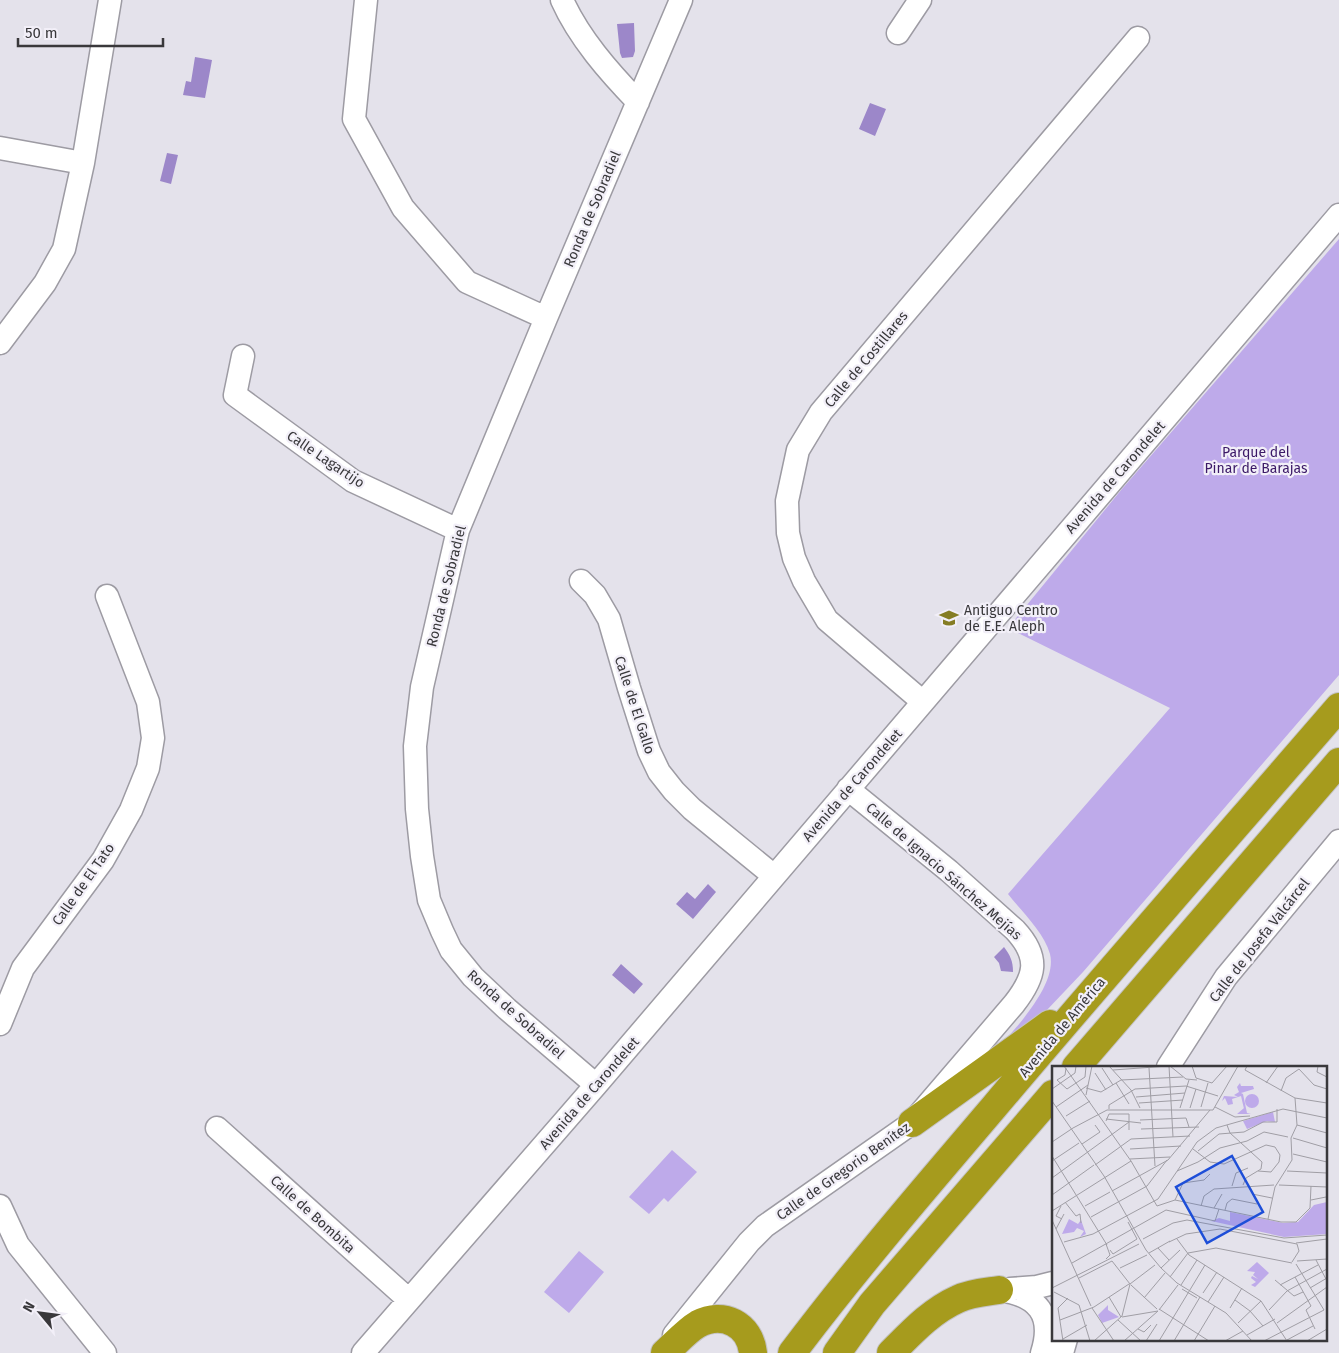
<svg xmlns="http://www.w3.org/2000/svg" width="1339" height="1353" font-family="'Fira Sans',sans-serif">
	<style>
		.green { fill: #beaaea }
		.water { fill: #9c87c9 }
		.lines { fill: none; stroke-linecap: round; stroke-linejoin: round }
		.minor-casing { stroke: #9d9ba3; stroke-width: 25 }
		.highway-casing { stroke: #c4c3c4; stroke-width: 30 }
		.minor { stroke: #fff; stroke-width: 22 }
		.highway { stroke: #a69b1d; stroke-width: 28 }
		.labels { text-anchor: middle; stroke-width: 4.5; stroke-linejoin: round; paint-order: stroke }
		.street-label { font-size: 14px; fill: #39383b; stroke: #f2eff8 }
		.park-label { font-size: 14px; fill: #3b1967; stroke: #f2eff8 }
		.poi-label { font-size: 14px; fill: #39383b; stroke: #f2eff8; text-anchor: start }
		.inset-road { fill: none; stroke: #a09ea5; stroke-width: 1 }
		.view { fill: #1d4ed8; fill-opacity: 0.15; stroke: #1d4ed8; stroke-width: 2.5 }
		.inset-edge { fill: none; stroke: #39383b; stroke-width: 2.5 }
	</style>
	<rect width="100%" height="100%" fill="#e4e2eb"/>
	<path class="green" d="M1339,239V675L1083,972L1046,1011L992,1056C1011,1032 1058,987 1050,954C1044,932 1022,912 1008,894L1170,708L1008,628L1122,489Z
		M672,1150L697,1172L668,1202L664,1198L649,1214L629,1197Z
		M579,1251L604,1272L569,1313L544,1292Z"/>
	<path class="water" d="M634,23L635,51L633,57L622,58L620,53L617,24Z
		M195,57L212,60L205,98L183,95L186,81L191,82Z
		M870,103L886,109L875,136L859,129Z
		M167,153L178,155L171,184L160,181Z
		M708,884L716,892L693,919L676,904L687,892L695,899Z
		M1004,947C1010,955 1013,961 1013,972L1001,971L999,963L994,957Z
		M621,964L643,984L634,994L612,975Z"/>
	<g class="lines">
		<g class="minor-casing">
			<path id="minor" d="M366,0L354,119L403,208L467,282L546,318
				M562,0C579,38 609,72 638,102
				M898,33L920,0
				M0,148L83,163
				M0,343L45,283L64,249L83,163L110,0
				M243,356L235,395L353,481L458,530
				M581,581L595,595L609,619L629,688L649,751L659,772L674,791L692,809L774,876
				M923,702L827,620L804,581L794,558L788,533L787,501L798,450L821,412L1138,38
				M0,1024L23,968L103,860L131,810L148,768L153,738L148,702L107,596
				M1168,1067L1226,977L1339,841
				M596,1085L507,1009L473,977L451,950L442,931L429,900L422,856L417,809L415,746L422,687L458,530L546,318L681,0
				M217,1128L409,1300
				M0,1206L18,1245L105,1353
				M1010,1289L1037,1287L1053,1283
				M999,1290C1038,1295 1054,1315 1042,1353
				M674,1335L749,1242L765,1226L912,1123L1014,1004C1035,977 1041,958 1015,930L949,871L848,789
				M363,1353L596,1085L1339,215
				M1062,1353L1066,1339"/>
		</g>
		<g class="highway-casing">
			<path id="highway" d="M1076,1067L1339,762
				M912,1123L1050,1024
				M665,1353C675,1344 686,1331 698,1324C723,1311 750,1324 753,1353
				M792,1353C856,1268 925,1188 994,1107C1108,972 1224,840 1339,707
				M837,1353L872,1304L1053,1094
				M891,1353C911,1333 931,1311 958,1299C970,1293 986,1292 999,1290"/>
		</g>
		<use href="#minor" class="minor"/>
		<use href="#highway" class="highway"/>
	</g>
	<defs>
		<g id="school-bare" transform="scale(1.5)"><path d="M0-5L7-2L0 1L-7-2ZM-4 1L0 2.5L4 1V4Q0 6-4 4Z" fill="#857d24" stroke="#f2eff8" stroke-width="2.5" paint-order="stroke"/></g>
	</defs>
	<g fill-rule="evenodd">
		<use href="#school-bare" x="949" y="618"/>
	</g>
	<g class="labels">
		<g class="street-label">
			<text transform="translate(592 209) rotate(-67)" y="5">Ronda de Sobradiel</text>
			<text transform="translate(866 359) rotate(-50)" y="5">Calle de Costillares</text>
			<text transform="translate(326 459) rotate(34)" y="5">Calle Lagartijo</text>
			<text transform="translate(1115 477) rotate(-49)" y="5">Avenida de Carondelet</text>
			<text transform="translate(446 586) rotate(-76)" y="5">Ronda de Sobradiel</text>
			<text transform="translate(635 705) rotate(72)" y="5">Calle de El Gallo</text>
			<text transform="translate(852 785) rotate(-49)" y="5">Avenida de Carondelet</text>
			<text transform="translate(944 871) rotate(41)" y="5">Calle de Ignacio Sánchez Mejías</text>
			<text transform="translate(83 884) rotate(-55)" y="5">Calle de El Tato</text>
			<text transform="translate(1259 940) rotate(-52)" y="5">Calle de Josefa Valcárcel</text>
			<text transform="translate(516 1014) rotate(42)" y="5">Ronda de Sobradiel</text>
			<text transform="translate(1062 1027) rotate(-50)" y="5">Avenida de América</text>
			<text transform="translate(589 1093) rotate(-49)" y="5">Avenida de Carondelet</text>
			<text transform="translate(843 1171) rotate(-35)" y="5">Calle de Gregorio Benítez</text>
			<text transform="translate(313 1214) rotate(42)" y="5">Calle de Bombita</text>
		</g>
		<g class="park-label">
			<text x="1256" y="457">Parque del<tspan x="1256" dy="16">Pinar de Barajas</tspan></text>
		</g>
		<g class="poi-label">
			<text x="964" y="615">Antiguo Centro<tspan x="964" dy="16">de E.E. Aleph</tspan></text>
		</g>
	</g>
	<g transform="translate(1052 1066)">
		<rect width="275" height="275" fill="#e4e2eb"/>
		<path d="M188,17L189,20H201L202,23L189,27L191,28L195,47L199,48H185L192,42L193,47L189,30L180,33L181,38L176,39L173,32L170,35L172,30L186,31L182,29L187,26L185,21ZM193 35a7 7 0 1 1 14 0a7 7 0 1 1-14 0ZM221,46L223,56L215,55L195,63L191,55ZM275,136V168L232,171L159,155L167,152L178,155V146L231,157L246,156L262,139ZM17,153L26,158L29,154L34,168L28,171L32,165L25,162L22,166L10,168ZM205,196L217,207L203,221L199,219L204,216L199,212L200,210L206,213L201,209L203,206L195,205ZM56,234V244L67,251L50,257L46,249L56,239Z" fill="#beaaea"/>
		<path class="inset-road" d="M12,0L79,95L105,140M57,0L79,24L88,42M117,0L121,71M118,0L134,13L145,14M140,0L144,12L160,17L175,0M195,0L193,4L243,32L275,37M266,0L265,6L275,11M14,2L13,9L5,14L15,23L33,11L34,0M50,2L61,19M97,2L103,100M61,4L116,0M43,7L54,24M64,17L77,38M214,17L226,0M34,22L49,26L69,14L131,11M0,23L23,7L24,0M229,25L234,12L247,3L262,19L275,23M34,29L40,0M84,31L133,27M0,35L52,110L94,184L109,202L125,217L174,247L200,275M87,37L131,34M4,41L36,19M149,41L156,17M163,41L183,51L198,50M128,42L137,14M138,42L144,23M57,43V39L83,23L134,20L166,30M77,48V64M14,50L38,35M54,53L89,57M88,54L134,52L137,61M54,55L57,48H77M175,59L178,67L210,96L209,103L194,112L191,119M245,59L275,67M21,62L55,44H161L186,0M89,63L147,61M241,72L275,82M0,76L21,62M30,78L48,66L43,59M78,83L129,80M141,83L158,96L172,98L214,79L223,81L228,89L227,96L219,106L206,105M146,85L167,68L192,66L211,56H225V43M241,88L275,96M0,90L55,179M78,93L118,91M0,95L27,77M43,99L79,73L138,70M125,105L146,96L168,82L195,75L212,66L236,71M235,105L275,107M0,112L77,56M227,119L275,121M180,120L184,107L196,102M60,125L116,94L158,44M200,128L220,132M0,129L42,99M123,134L131,117L152,114L158,108M259,134L274,131M13,136L24,150L28,148L29,157M9,140L4,150L10,153M33,140L58,126M105,140L123,134L229,156H244L258,142L259,120M149,140L152,130L162,123L222,119M162,142L170,128M173,144L175,137L180,133L205,138M0,145L79,95M39,151L95,120L115,94M216,153L223,121L240,94L239,72L245,59L243,32M0,154L39,240M76,156L85,173M4,163L12,148M91,173L121,157L135,154L232,172L275,169M125,173L137,189L209,235L235,275M12,176L41,168L106,133L145,76L164,62L231,43L275,52M117,176L134,168L168,163L245,178L247,185L240,196M244,177L275,173M106,182L117,194M58,184L61,188L85,173M97,187L118,175M136,187L164,182L240,197M54,193L58,189L54,178M264,194L275,215M245,195L275,193M20,197L114,144L163,155L167,143M68,202L95,189M109,202L128,184M118,211L136,187M243,211L259,240L254,244L263,263M27,212L60,195L78,218M223,214L242,230L251,226M79,219L105,243M129,219L145,194M228,219L266,199M0,222L87,178M258,222L275,212M130,223L145,232M2,226L27,239L38,275M151,227L165,206M57,231L69,251M92,232L113,207M183,234L198,245L211,260M156,236L172,211M40,242L62,275M178,242L190,222M107,243L157,275M107,244L126,219M217,244L235,225L275,203M70,251L106,245M8,254L42,241L77,218M66,254L89,275M186,257L209,235M225,257L275,221M86,263L92,266L99,259M195,269L223,253M11,273L35,259M235,274L261,260M11,275L6,242L16,232M42,275L70,250L78,218L103,199M72,275L106,245M94,275L105,258M107,275L153,199M122,275L148,231M142,275L163,240M173,275L191,265M212,275L272,244L244,198M255,275L275,263"/>
		<path class="view" d="M180,90L211,146L155,177L124,121Z"/>
		<rect width="275" height="275" class="inset-edge"/>
	</g>
	<g transform="translate(40 1313) rotate(299)" stroke="#f2eff8" stroke-width="4" paint-order="stroke">
	<path d="M0-4L9 19L0 12L-9 19Z" fill="#39383b"/>
	<text y="-8" font-size="14" font-weight="bold" text-anchor="middle" fill="#39383b">N</text>
	</g>
	<path d="M18 38v8h145v-8" fill="none" stroke="#39383b" stroke-width="2.5"/>
	<text x="25" y="38" font-size="15" fill="#39383b" stroke="#f2eff8" stroke-width="4" paint-order="stroke">50 m</text>
</svg>
